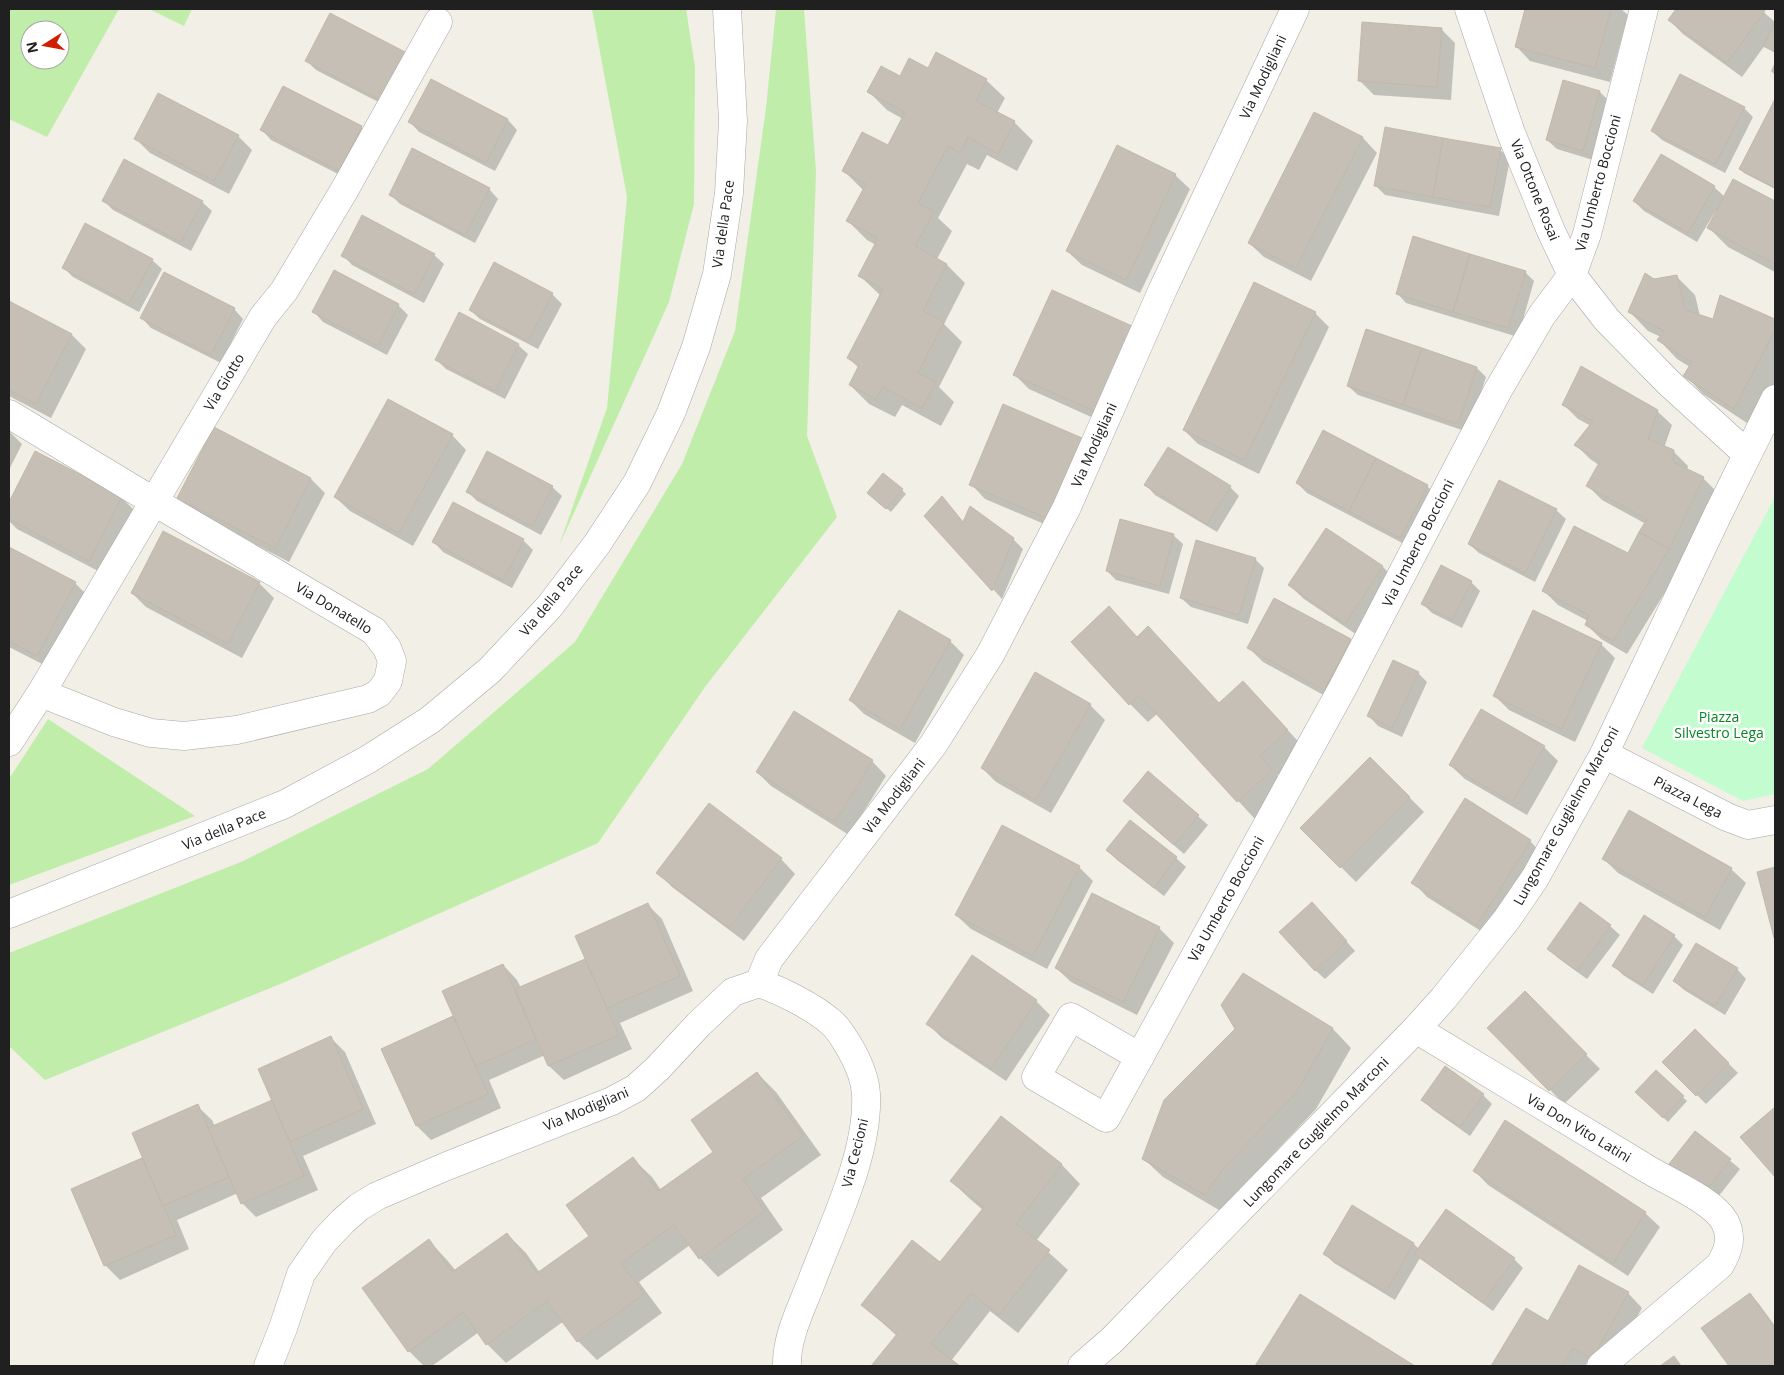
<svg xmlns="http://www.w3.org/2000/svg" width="1784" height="1375" font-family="'Open Sans',sans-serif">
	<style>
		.grass { fill: #c1edaa; fill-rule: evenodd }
		.park { fill: #c2fccf }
		.shadow { fill: #0003 }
		.building { fill: #c6bfb5; stroke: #c4b8a8 }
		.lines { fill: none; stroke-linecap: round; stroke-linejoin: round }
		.minor-casing { stroke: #a7a7a7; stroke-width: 29 }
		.tertiary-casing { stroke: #a7a7a7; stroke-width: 29 }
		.minor { stroke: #fff; stroke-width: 28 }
		.tertiary { stroke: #fff; stroke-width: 28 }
		.labels { text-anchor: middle; stroke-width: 5; stroke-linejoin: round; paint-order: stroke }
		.street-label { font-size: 14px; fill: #202020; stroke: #fff }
		.park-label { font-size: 14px; fill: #068624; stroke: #fff }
	</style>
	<rect width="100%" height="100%" fill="#f1efe6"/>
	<path class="grass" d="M9,9H119L47,137L9,119ZM30,30H60V60H30Z
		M149,9H192L184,26Z
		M592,9H686L695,67L694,204L669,302L559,546L607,408L627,197Z
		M776,9H804L816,172L807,436L837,517L705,687L598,843L285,982L45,1080L9,1046V953L241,862L428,769L575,642L682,464L735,331L766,108Z
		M48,719L195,816L9,885V779Z"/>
	<path class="park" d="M1775,497V794L1743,801L1642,748Z"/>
	<path class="shadow" d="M1526,9H1621L1628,15L1610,82L1530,61L1516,46Z
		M1677,9H1760L1775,22V53L1765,45L1742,77L1683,34L1669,20Z
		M330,15L392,109L316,70L307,61Z
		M1441,29L1455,43L1451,100L1374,95L1359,80Z
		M1775,62V75L1771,71Z
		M929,70L986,80L1005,98L997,113L1014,122L1033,141L1017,171L987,155L979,170L967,164L938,218L952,231L937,259L947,265L965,283L944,324L962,342L939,387L954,402L941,426L902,405L895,417L869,404L850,385L859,368L848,358L881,296L860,276L876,245L867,240L848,221L864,191L844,171L888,147L903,119L887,110L869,92L901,78Z
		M432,81L508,120L517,130L495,171L419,132L410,122Z
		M1600,92L1609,101L1593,160L1557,149L1547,140Z
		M1775,101V189L1744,173L1740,169Z
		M1744,108L1753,117L1725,173L1662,140L1652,131Z
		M1315,114L1363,138L1377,153L1311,281L1264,257L1249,243Z
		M361,127L370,136L348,179L271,140L262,130Z
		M238,136L252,150L229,194L150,153L136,139Z
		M1500,150L1510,159L1499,216L1385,195L1375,185Z
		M1175,175L1190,189L1140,293L1082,265L1067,251Z
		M1733,181L1775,203V272L1728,247L1709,228L1718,211L1716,210L1697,242L1644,211L1634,201L1714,187L1725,197Z
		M489,189L498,199L475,243L400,204L390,194Z
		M104,201L202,202L212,211L191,251L113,210Z
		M343,255H434L444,264L424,303L352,265Z
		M152,260L162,269L139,312L73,277L64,268Z
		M494,264L552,294L562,304L538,349L480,319L470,310Z
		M1525,272L1534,281L1518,337L1406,303L1397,293Z
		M1676,276L1695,295L1700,316L1714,321L1721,297L1775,320V384L1753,427L1703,394L1685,375L1690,367L1677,359L1659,340L1661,337L1648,331L1630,312Z
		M9,302L72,335L86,349L51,418L9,396Z
		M398,305L408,315L387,355L323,322L314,312Z
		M234,309L243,319L221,363L151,328L142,318Z
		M1315,313L1329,327L1259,474L1198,444L1184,430Z
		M1132,327L1109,425L1029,389L1015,375Z
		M518,345L528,354L505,399L446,369L436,359Z
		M1477,368L1486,377L1468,432L1358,395L1348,386Z
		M1563,404L1657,411L1672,425L1664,448L1673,451L1688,466L1687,470L1703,478L1717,492L1683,563L1627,654L1601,639L1587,625L1588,621L1558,605L1544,591L1628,554L1646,524L1602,500L1588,486L1599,465L1590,459L1576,445L1591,426L1578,419Z
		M1004,405L1082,439L1096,453L1063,532L985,499L971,484Z
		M214,429L311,479L325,493L289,562L193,512L178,497Z
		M9,431L22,444L9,470Z
		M452,435L466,450L413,546L350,511L335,497Z
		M36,453L121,497L136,512L104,574L17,529L9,521V504Z
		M1297,483L1427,486L1436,495L1410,547L1307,493Z
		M1146,485L1230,487L1239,496L1217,532L1155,495Z
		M552,487L562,496L541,535L477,501L468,492Z
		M902,490L906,494L891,512L873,497Z
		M942,498L964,523L1013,539L1023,549L1002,599L926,516Z
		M1556,510L1566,519L1535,582L1479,553L1469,544Z
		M1326,529L1383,567L1397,581L1360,637L1304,599L1289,585Z
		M1173,535L1183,544L1169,594L1116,580L1107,571Z
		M523,540L533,550L512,588L443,552L434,542Z
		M9,548L75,583L89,597L52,669L9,647Z
		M1255,559L1264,568L1248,624L1191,607L1181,598Z
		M1471,582L1480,591L1462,628L1432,613L1423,604Z
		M259,583L274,598L242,658L146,607L132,593Z
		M1275,599L1350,640L1365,655L1338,703L1263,662L1249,648Z
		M1109,608L1138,638L1220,704L1262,702L1306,750L1277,776L1290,789L1256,820L1157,714L1148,722L1130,704Z
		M950,641L964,655L915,743L864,714L850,700Z
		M1601,644L1615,658L1575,742L1509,710L1494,695Z
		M1418,673L1427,682L1402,737L1378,726L1369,716Z
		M1036,674L1090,705L1105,720L1051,813L996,782L982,768Z
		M1544,747L1558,761L1527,815L1465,779L1450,765Z
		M1370,758L1424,812L1356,882L1302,828Z
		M872,761L886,776L849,835L771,786L757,772Z
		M1149,773L1208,825L1184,854L1134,811Z
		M1530,841L1544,856L1492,938L1427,897L1413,882Z
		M1107,850L1176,858L1186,867L1164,896L1117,860Z
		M781,859L795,874L744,941L672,887L658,873Z
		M1604,859L1731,869L1746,883L1720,930L1618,873Z
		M1079,867L1093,881L1047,969L971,929L956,915Z
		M1775,869V936L1759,873Z
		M1093,895L1159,928L1174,943L1137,1015L1071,982L1056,968Z
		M647,904L662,919L693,991L620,1023L632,1049L564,1080L549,1066L545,1055L489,1080L501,1108L431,1140L417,1126L382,1049L455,1017L503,965L517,980L521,988L586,959Z
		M1321,913L1355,951L1325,979L1315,970Z
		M1610,926L1620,935L1587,979L1558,958L1548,948Z
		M1674,936L1683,945L1653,994L1623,975L1614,966Z
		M1737,969L1746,979L1725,1015L1684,990L1674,981Z
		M1244,975L1333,1029L1351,1048L1316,1109L1241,1188L1224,1213L1163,1177L1144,1159L1237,1029Z
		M1525,993L1600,1069L1564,1104L1489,1028Z
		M1036,1001L1050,1015L1006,1081L942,1038L927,1023Z
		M1695,1030L1738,1073L1706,1104L1664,1062Z
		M331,1038L345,1052L376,1124L303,1156L318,1190L256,1217L242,1203L238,1193L177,1220L189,1249L120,1280L106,1266L73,1190L143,1158L197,1106L212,1120L215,1127L273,1101Z
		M1656,1072L1687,1101L1668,1122L1637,1092Z
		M757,1073L776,1092L821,1155L761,1198L783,1230L718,1277L700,1258L690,1245L639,1282L662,1313L597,1360L578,1341L564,1321L506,1363L487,1344L479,1332L432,1366H424L409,1351L429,1241L447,1260L456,1271L507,1234L526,1253L540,1273L591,1236L633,1159L652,1177L661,1190L715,1152Z
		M1483,1095L1492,1104L1470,1136L1432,1109L1423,1099Z
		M1775,1108V1175L1742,1137Z
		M1001,1118L1062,1165L1080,1184L1036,1241L1068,1270L1018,1333L990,1311L951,1361L958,1366H873L897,1336L863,1305L941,1264L983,1210L970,1199L951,1181Z
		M1506,1121L1645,1213L1660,1227L1628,1276L1488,1185L1474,1170Z
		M1696,1132L1740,1169L1714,1202L1680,1174Z
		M1414,1244L1419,1249L1514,1259L1523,1268L1493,1311L1420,1258L1395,1300L1334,1263L1325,1254Z
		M1580,1266L1628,1293L1642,1308L1610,1366H1595L1587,1362L1585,1366H1493L1526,1310L1549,1323Z
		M1750,1294L1759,1304L1775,1326V1366H1730L1703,1329Z
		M1301,1296L1413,1366H1257Z"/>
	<path class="building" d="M1525,9H1611L1595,68L1515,47Z
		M1676,9H1763L1765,11L1727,63L1668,20Z
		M330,13L407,53L382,101L305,61Z
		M1362,22L1442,28L1437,87L1358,81Z
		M1775,23V52L1763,46Z
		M936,52L987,79L976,101L1015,121L998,154L968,137L960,153L948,146L918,203L934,212L915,246L947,264L923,311L944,322L918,373L936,382L922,408L883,387L876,399L849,385L859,365L847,358L883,289L858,276L878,238L846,221L866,184L842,171L862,132L888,145L905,112L867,92L881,66L900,76L909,58L928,68Z
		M1680,74L1745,107L1715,164L1651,131Z
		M431,79L508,119L486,163L408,122Z
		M1563,80L1600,91L1583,151L1546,140Z
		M283,86L362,126L339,171L260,130Z
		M158,93L239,135L214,181L134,139Z
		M1775,99V188L1739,169Z
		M1314,112L1363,137L1296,268L1248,243Z
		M1385,127L1443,138L1433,197L1374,186Z
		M1443,138L1501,148L1490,207L1433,197Z
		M1117,145L1176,174L1126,280L1066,251Z
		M412,148L490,188L465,235L389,195Z
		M1661,154L1715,186L1688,233L1633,201Z
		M124,159L203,201L181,242L102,201Z
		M1733,179L1775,201V264L1707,228Z
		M362,215L435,254L414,294L341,256Z
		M85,223L153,259L129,303L62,268Z
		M1413,236L1470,254L1453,312L1396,294Z
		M1470,254L1526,271L1508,328L1453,312Z
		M494,262L553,293L528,341L469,310Z
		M334,270L399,304L378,346L312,312Z
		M164,272L235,308L211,355L140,318Z
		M1645,273L1654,279L1677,275L1685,310L1713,319L1720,295L1775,319V330L1734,409L1683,376L1692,362L1657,340L1664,331L1628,312Z
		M1254,282L1316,312L1244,460L1183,430Z
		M1052,290L1132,326L1094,411L1013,375Z
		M9,301L72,334L36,404L9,390Z
		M459,312L519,344L495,391L435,360Z
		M1366,329L1422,348L1403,405L1347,386Z
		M1422,348L1477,367L1458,424L1403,405Z
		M1581,366L1658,410L1648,439L1674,450L1673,462L1704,477L1669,549L1639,532L1647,519L1586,486L1600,461L1574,445L1593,421L1562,405Z
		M388,399L453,434L399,533L334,497Z
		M1003,404L1082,438L1048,519L969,485Z
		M214,427L311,478L275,548L177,498Z
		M1323,430L1376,458L1349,511L1296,483Z
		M1168,447L1231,486L1207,524L1144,485Z
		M35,451L122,496L89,561L9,519V502Z
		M487,451L553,486L532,526L466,492Z
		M1376,458L1428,485L1400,538L1349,511Z
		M883,473L903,489L886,509L867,493Z
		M1499,480L1557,509L1525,573L1468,544Z
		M942,496L963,522L970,506L1014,538L992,591L924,516Z
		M453,502L524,539L503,580L432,542Z
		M1120,519L1174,534L1160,586L1106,571Z
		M1574,526L1628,553L1639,532L1669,549L1613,641L1585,625L1589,615L1542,591Z
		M1326,528L1383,566L1345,624L1288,585Z
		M163,531L260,582L228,644L131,593Z
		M1196,540L1256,558L1239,615L1180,598Z
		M9,547L76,582L37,656L9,641Z
		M1441,565L1472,581L1452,620L1421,604Z
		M1274,598L1351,639L1324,690L1247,648Z
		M1109,606L1137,637L1148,626L1219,703L1243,681L1288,730L1260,756L1272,770L1237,802L1139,695L1129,705L1071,642Z
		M899,610L951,640L900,729L849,700Z
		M1533,610L1602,643L1561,729L1493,696Z
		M1393,660L1419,672L1392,728L1367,716Z
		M1035,672L1091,704L1036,800L981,768Z
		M1481,709L1545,746L1512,802L1449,765Z
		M794,711L873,760L835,822L756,772Z
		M1370,757L1410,797L1340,868L1300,828Z
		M1148,771L1199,815L1174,845L1123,801Z
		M1465,798L1531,840L1477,925L1411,883Z
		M709,803L782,858L729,928L656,873Z
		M1629,810L1732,868L1705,917L1602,859Z
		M1130,820L1177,857L1154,888L1106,850Z
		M1002,825L1080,866L1033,956L955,915Z
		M1775,867V937L1774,938L1757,872Z
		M1092,893L1160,927L1123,1002L1055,968Z
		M1312,902L1347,941L1315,971L1279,932Z
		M1580,902L1611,925L1577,971L1547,949Z
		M648,903L680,976L607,1008L575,936Z
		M1644,915L1675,935L1643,985L1612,966Z
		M1696,943L1738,968L1715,1006L1673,981Z
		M972,955L1037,1000L991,1068L926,1024Z
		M585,959L619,1035L548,1066L515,989Z
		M503,964L536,1039L476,1066L442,991Z
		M1243,973L1333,1028L1298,1090L1222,1170L1205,1195L1142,1159L1164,1100L1235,1029L1221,1005Z
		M1525,991L1587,1054L1549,1091L1487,1028Z
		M453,1016L488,1094L416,1126L381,1049Z
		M1695,1029L1729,1063L1696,1096L1662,1062Z
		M331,1036L363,1109L290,1142L258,1069Z
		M1445,1066L1484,1094L1460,1127L1421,1100Z
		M1656,1070L1684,1096L1663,1118L1635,1092Z
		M757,1072L803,1136L743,1179L765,1211L699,1259L674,1225L621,1263L644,1294L577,1342L547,1301L486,1345L463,1312L408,1352L362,1288L429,1239L452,1272L507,1233L537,1273L589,1236L566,1205L633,1157L658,1191L713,1152L691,1120Z
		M272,1100L304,1176L241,1204L208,1128Z
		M198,1104L229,1177L163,1206L132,1133Z
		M1775,1107V1177L1740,1137Z
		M1001,1116L1062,1164L1016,1224L1050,1250L999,1315L971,1293L931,1344L960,1366H871L897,1334L861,1305L912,1240L940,1262L984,1207L950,1181Z
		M1505,1120L1646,1212L1613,1263L1473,1171Z
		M1695,1131L1731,1159L1704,1193L1669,1164Z
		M142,1158L176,1235L104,1266L71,1189Z
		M1352,1205L1414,1243L1386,1292L1323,1254Z
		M1446,1209L1515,1258L1483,1303L1414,1254Z
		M1579,1265L1629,1292L1592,1359L1573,1348L1562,1366H1491L1526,1308L1548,1321Z
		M1750,1293L1775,1328V1360L1767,1366H1729L1701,1328Z
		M1300,1294L1415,1366H1255Z
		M1674,1356L1681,1366H1660Z"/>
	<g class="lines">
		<g class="minor-casing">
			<path id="minor" d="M1469,9L1511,133L1551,231L1572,275L1607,320L1669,383L1747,454
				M9,414L153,501L374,631L387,648L392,661L388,681L379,693L368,699L237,730L184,736L151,733L114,722L41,693
				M9,742L41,693L263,317L284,291L345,189L438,22
				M1604,754L1727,817L1748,825L1775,820
				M759,983C782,991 814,1007 832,1023C839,1029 845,1040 850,1048C858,1062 865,1077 866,1094C869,1154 832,1227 811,1283C801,1309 786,1338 787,1366
				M1416,1029C1492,1075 1568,1121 1644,1167C1666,1181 1713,1200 1725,1222C1733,1238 1728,1251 1720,1265L1601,1366
				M1140,1057L1071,1017L1036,1077L1106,1118L1342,689L1497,392L1542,315L1572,275L1587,234L1644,9
				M268,1366L283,1328L301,1274L324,1241L343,1221L359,1207L377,1196L447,1166L612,1101L636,1088L658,1068L698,1025L733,992L759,983L769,959L933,745L990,655L1067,507L1163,289L1295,9"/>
		</g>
		<g class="tertiary-casing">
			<path id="tertiary" d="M9,914L285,804L367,760L430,720L490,670L549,607L597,544L637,483L671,413L696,347L717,274L729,193L733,121L727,9
				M1082,1366L1112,1340L1416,1029L1443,999L1507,919L1535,878L1604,754L1718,514L1775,399"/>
		</g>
		<use href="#minor" class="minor"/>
		<use href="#tertiary" class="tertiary"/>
	</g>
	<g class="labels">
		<g class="street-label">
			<text transform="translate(1263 77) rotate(-65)" y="5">Via Modigliani</text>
			<text transform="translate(1598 183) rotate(-75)" y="5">Via Umberto Boccioni</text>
			<text transform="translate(1535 190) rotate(68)" y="5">Via Ottone Rosai</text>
			<text transform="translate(723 224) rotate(-82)" y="5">Via della Pace</text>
			<text transform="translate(224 382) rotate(-59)" y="5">Via Giotto</text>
			<text transform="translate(1094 445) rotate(-66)" y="5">Via Modigliani</text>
			<text transform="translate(1418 543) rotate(-63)" y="5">Via Umberto Boccioni</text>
			<text transform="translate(551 600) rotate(-50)" y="5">Via della Pace</text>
			<text transform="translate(334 608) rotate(31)" y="5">Via Donatello</text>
			<text transform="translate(894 796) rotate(-52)" y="5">Via Modigliani</text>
			<text transform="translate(1688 797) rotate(27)" y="5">Piazza Lega</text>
			<text transform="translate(1566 816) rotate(-61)" y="5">Lungomare Guglielmo Marconi</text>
			<text transform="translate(224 829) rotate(-22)" y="5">Via della Pace</text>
			<text transform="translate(1226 899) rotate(-61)" y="5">Via Umberto Boccioni</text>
			<text transform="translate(586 1109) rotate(-23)" y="5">Via Modigliani</text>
			<text transform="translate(1579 1128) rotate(31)" y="5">Via Don Vito Latini</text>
			<text transform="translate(1316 1132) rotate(-46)" y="5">Lungomare Guglielmo Marconi</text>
			<text transform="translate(855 1153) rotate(-76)" y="5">Via Cecioni</text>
		</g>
		<g class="park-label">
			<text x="1719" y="722">Piazza<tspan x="1719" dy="16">Silvestro Lega</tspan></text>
		</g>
	</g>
	<rect width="1784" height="1375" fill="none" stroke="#202020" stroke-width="20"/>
	<g transform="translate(45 45) rotate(259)"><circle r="24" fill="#ffffff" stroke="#a6a6a6"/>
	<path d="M0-4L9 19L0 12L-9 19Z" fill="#d01e00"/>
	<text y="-8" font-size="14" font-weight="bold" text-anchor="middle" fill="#202020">N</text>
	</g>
</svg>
